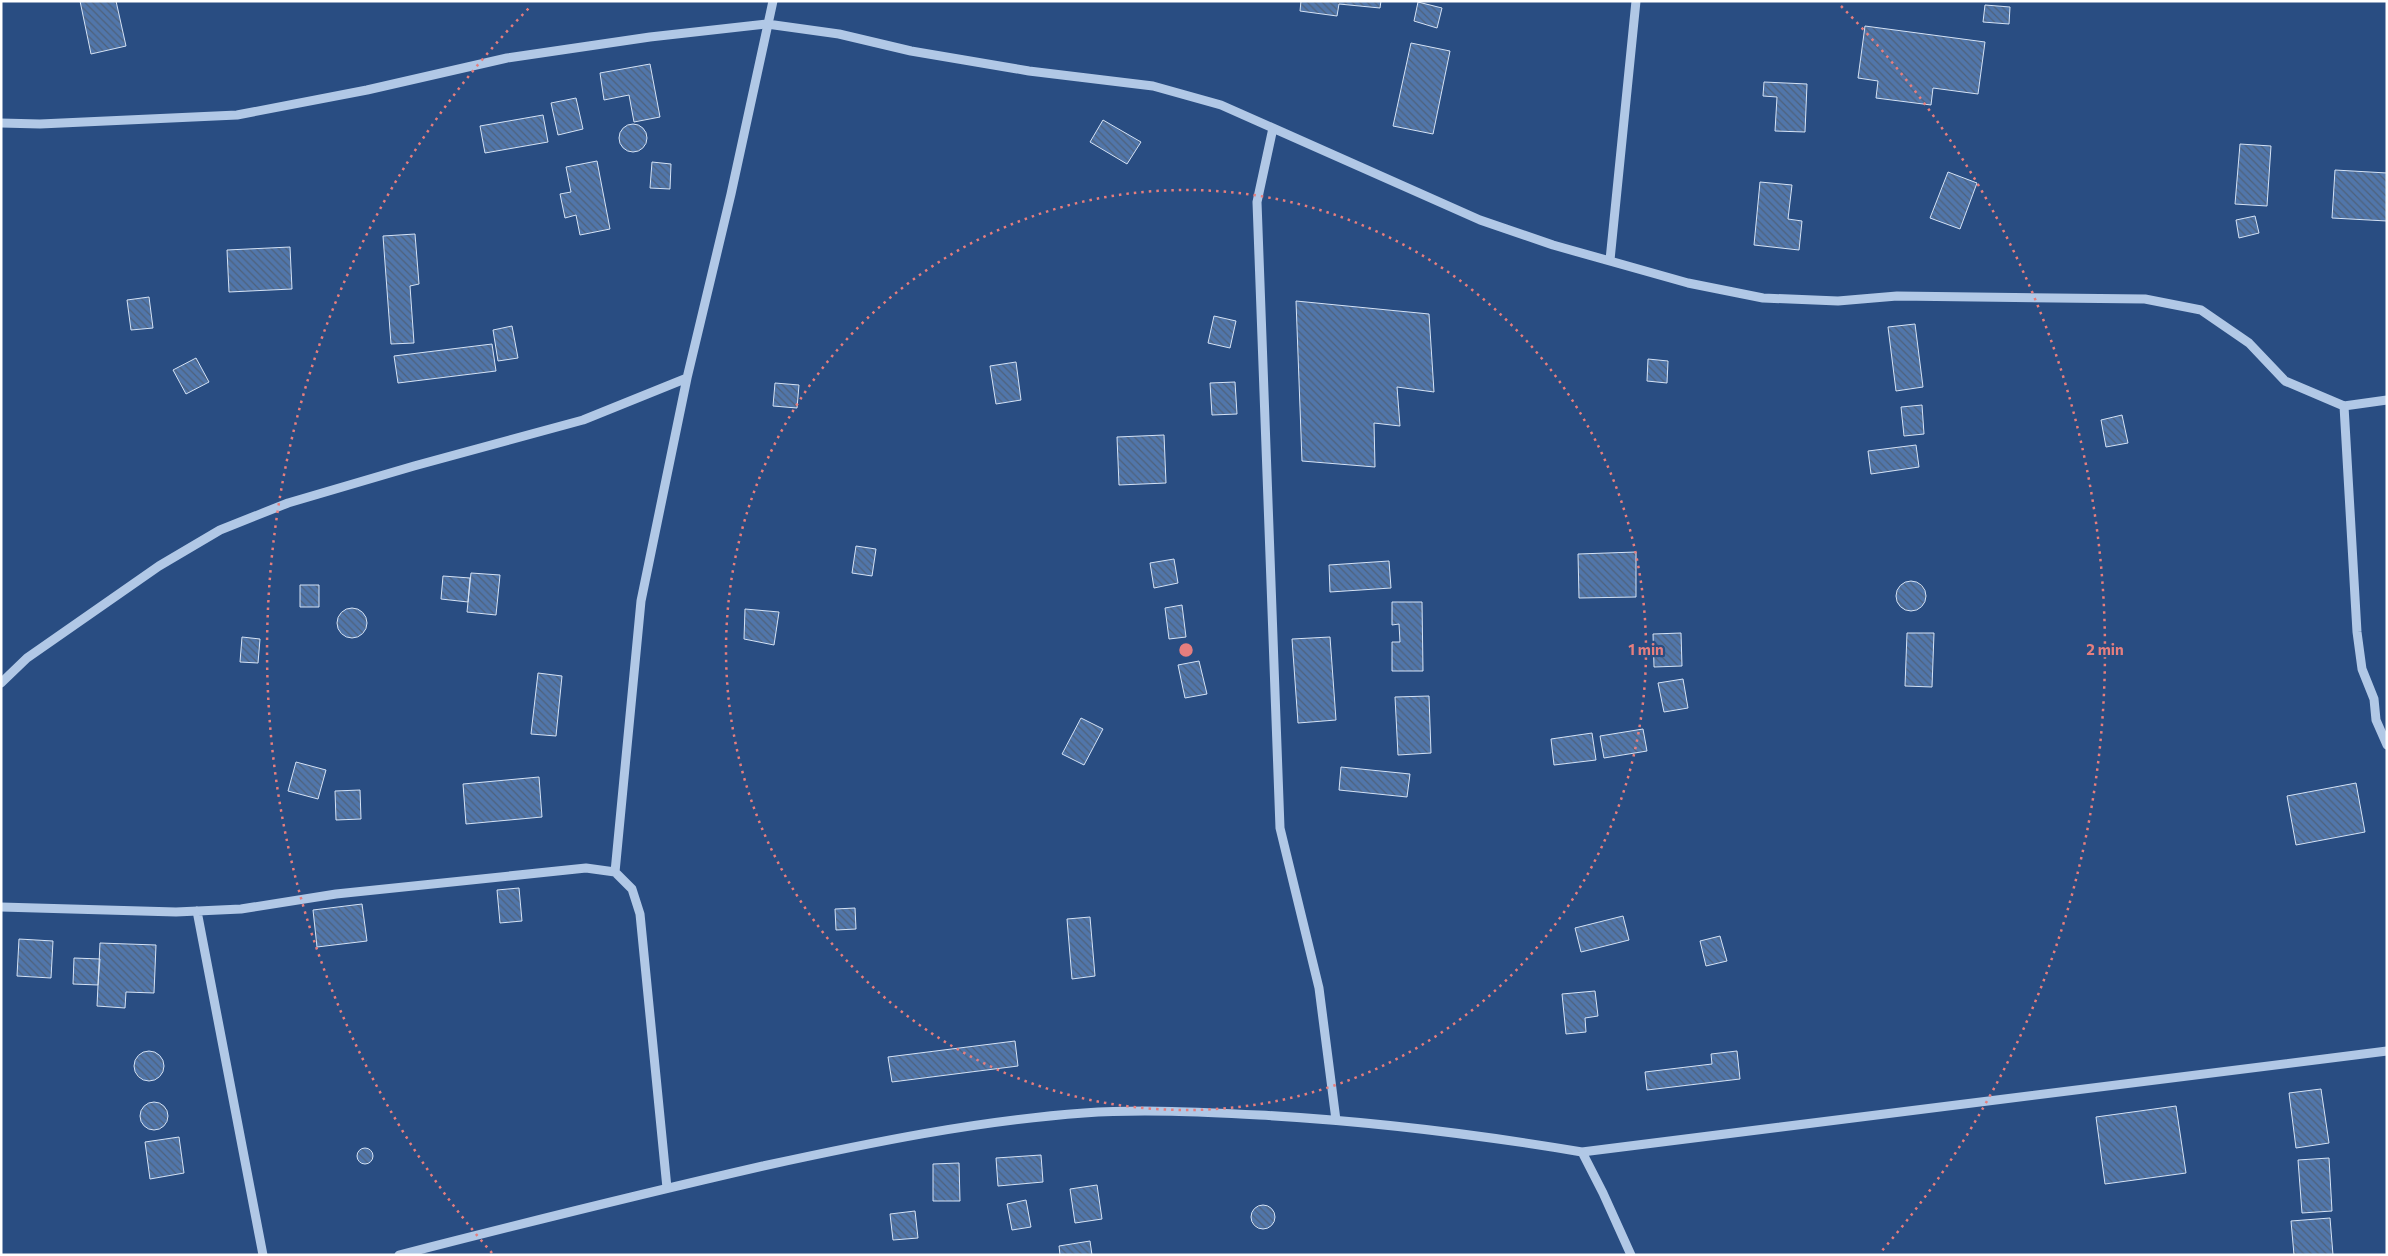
<svg xmlns="http://www.w3.org/2000/svg" width="2388" height="1256" font-family="Commissioner,sans-serif">
	<style>
		.building { fill: url(#building-back-hatch); stroke: #d4e2f5 }
		.lines { fill: none; stroke-linecap: round; stroke-linejoin: round }
		.minor { stroke: #b1c8e6; stroke-width: 9 }
		.ring { fill: none; stroke: #e67e7e; stroke-width: 2.5; stroke-dasharray: 2.5 5 }
		.centre { fill: #e67e7e; stroke: #294d82; stroke-width: 2.5 }
		.ring-label { font-size: 15px; text-anchor: middle; font-weight: bold; fill: #e67e7e; stroke: #294d82; stroke-width: 4.5; stroke-linejoin: round; paint-order: stroke }
	</style>
	<defs>
		<pattern id="building-back-hatch" width="6" height="6" patternUnits="userSpaceOnUse" patternTransform="scale(1.25)"><rect width="6" height="6" fill="#5176aa"/><path d="M-1 5l2 2M0 0l6 6M5-1l2 2" fill="none" stroke="#4e617b"/></pattern>
	</defs>
	<rect width="100%" height="100%" fill="#294d82"/>
	<path class="building" d="M80,1H116L126,46L91,54Z
		M1301,1H1381L1380,8L1339,4L1337,16L1300,11Z
		M1418,2L1442,8L1437,28L1414,21Z
		M1985,5L2010,7L2009,24L1983,22Z
		M1865,26L1985,42L1978,94L1933,88L1931,105L1876,98L1878,81L1858,78Z
		M1411,43L1450,51L1433,134L1393,126Z
		M650,64L660,117L634,122L629,95L604,100L600,73Z
		M1764,82L1807,84L1805,132L1775,131L1777,97L1763,96Z
		M576,98L583,129L558,135L551,103Z
		M543,115L548,142L485,153L480,126Z
		M1103,120L1141,142L1127,164L1090,142Z
		M619 138a14 14 0 1 1 28 0a14 14 0 1 1-28 0Z
		M2240,144L2271,146L2267,206L2235,204Z
		M597,161L610,229L580,235L576,215L565,218L560,194L571,192L566,167Z
		M652,162L671,164L670,189L650,188Z
		M2335,170L2387,173V221L2332,218Z
		M1948,172L1977,183L1960,229L1930,218Z
		M1760,182L1792,185L1788,219L1802,221L1799,250L1754,245Z
		M2255,216L2259,233L2239,238L2236,220Z
		M415,234L419,284L410,286L414,343L391,344L383,236Z
		M290,247L292,289L229,292L227,250Z
		M149,297L153,328L131,330L127,300Z
		M1296,301L1429,314L1434,392L1397,387L1400,426L1374,423L1375,467L1302,461Z
		M1214,316L1236,321L1230,348L1208,343Z
		M1915,324L1923,387L1896,391L1888,327Z
		M512,326L518,358L498,361L493,330Z
		M492,344L496,371L398,383L394,356Z
		M196,358L209,382L186,394L173,370Z
		M1648,359L1668,361L1667,383L1647,381Z
		M1016,362L1021,400L996,404L990,366Z
		M1235,382L1237,414L1212,415L1210,383Z
		M775,383L799,385L797,408L773,406Z
		M1922,405L1924,434L1904,436L1901,407Z
		M2122,415L2128,443L2106,447L2101,420Z
		M1164,435L1166,483L1119,485L1117,437Z
		M1916,445L1919,467L1871,474L1868,451Z
		M856,546L876,549L872,576L852,573Z
		M1636,552V597L1579,598L1578,554Z
		M1174,559L1178,583L1154,588L1150,563Z
		M1389,561L1391,588L1330,592L1329,565Z
		M471,573L500,575L496,615L467,612Z
		M443,576L470,578L468,602L441,599Z
		M1896 596a15 15 0 1 1 30 0a15 15 0 1 1-30 0Z
		M300,585H319V607H300Z
		M1392,602H1422L1423,671H1392V642H1400L1399,624L1392,625Z
		M1182,605L1186,637L1169,639L1165,608Z
		M337 623a15 15 0 1 1 30 0a15 15 0 1 1-30 0Z
		M745,609L779,612L774,645L744,639Z
		M1681,633L1682,666L1654,667L1653,634Z
		M1907,633H1934L1932,687L1905,686Z
		M242,637L260,639L258,663L240,662Z
		M1330,637L1336,720L1298,723L1292,639Z
		M1199,661L1207,694L1185,698L1178,665Z
		M538,673L562,676L556,736L531,734Z
		M1683,679L1688,708L1664,712L1658,683Z
		M1429,696L1431,753L1398,755L1395,697Z
		M1081,718L1103,729L1084,765L1062,754Z
		M1643,729L1647,751L1604,758L1600,736Z
		M1592,733L1596,760L1554,765L1551,739Z
		M296,762L326,770L318,799L288,791Z
		M1341,767L1410,774L1407,797L1339,790Z
		M539,777L542,817L466,824L463,784Z
		M2356,783L2365,832L2296,845L2287,796Z
		M360,790L361,819L336,820L335,791Z
		M519,888L522,921L500,923L497,890Z
		M362,904L367,941L317,947L313,910Z
		M855,908L856,929L836,930L835,909Z
		M1623,916L1629,940L1581,952L1575,928Z
		M1090,917L1095,976L1072,979L1067,919Z
		M1720,936L1727,961L1706,966L1700,941Z
		M19,939L53,941L51,978L17,976Z
		M100,943L156,945L154,993L126,992L125,1008L97,1006Z
		M74,958L100,959L98,985L73,984Z
		M1595,991L1598,1016L1585,1018L1586,1032L1566,1034L1562,994Z
		M1015,1041L1018,1066L892,1082L888,1057Z
		M134 1066a15 15 0 1 1 30 0a15 15 0 1 1-30 0Z
		M1737,1051L1740,1079L1647,1090L1645,1072L1712,1064L1711,1054Z
		M2321,1089L2329,1143L2296,1148L2289,1093Z
		M140 1116a14 14 0 1 1 28 0a14 14 0 1 1-28 0Z
		M2176,1106L2186,1173L2105,1184L2096,1117Z
		M179,1137L184,1173L150,1179L145,1142Z
		M357 1156a8 8 0 1 1 16 0a8 8 0 1 1-16 0Z
		M1041,1155L1043,1182L998,1186L996,1158Z
		M2329,1158L2332,1211L2302,1213L2298,1160Z
		M959,1163L960,1201H933V1164Z
		M1097,1185L1102,1219L1075,1223L1070,1189Z
		M1026,1200L1031,1227L1012,1230L1007,1204Z
		M1251 1217a12 12 0 1 1 24 0a12 12 0 1 1-24 0Z
		M915,1211L918,1238L893,1240L890,1214Z
		M2330,1218L2333,1255H2294L2291,1221Z
		M1090,1241L1092,1255H1060L1059,1246Z"/>
	<g class="lines">
		<path class="minor" d="M1,123L40,124L237,115L367,90L507,58L650,37L767,24L839,34L911,51L1029,71L1153,86L1221,105L1480,220L1553,245L1688,283L1763,298L1838,301L1897,296L2145,299L2201,310L2249,343L2285,381L2344,406L2387,400
			M1273,128L1257,202L1280,828L1319,988L1336,1120
			M1610,260L1636,1
			M2344,406L2357,632L2362,669L2374,699L2376,720L2387,745
			M1,683L27,658L159,566L220,530L288,503L414,466L583,420L687,378
			M615,872L641,601L687,378L731,194L773,1
			M1,907L176,912L241,909L336,894L586,868L615,872L632,889L640,914L667,1188
			M197,911L263,1255
			M1582,1152L1603,1193L1631,1255
			M399,1255C520,1224 641,1194 763,1166C869,1143 975,1121 1084,1113C1142,1109 1201,1112 1259,1115C1368,1121 1475,1134 1582,1152L2387,1051"/>
	</g>
	<g class="ring">
		<circle cx="1186" cy="650" r="460"/>
		<path d="M492 1253A919 919 0 0 1 531 6M1841 6A919 919 0 0 1 1880 1253"/>
	</g>
	<circle cx="1186" cy="650" r="8" class="centre"/>
	<g class="ring-label">
		<text x="1646" y="655">1 min</text>
		<text x="2105" y="655">2 min</text>
	</g>
	<rect width="2388" height="1256" fill="none" stroke="#ffffff" stroke-width="5"/>
</svg>
